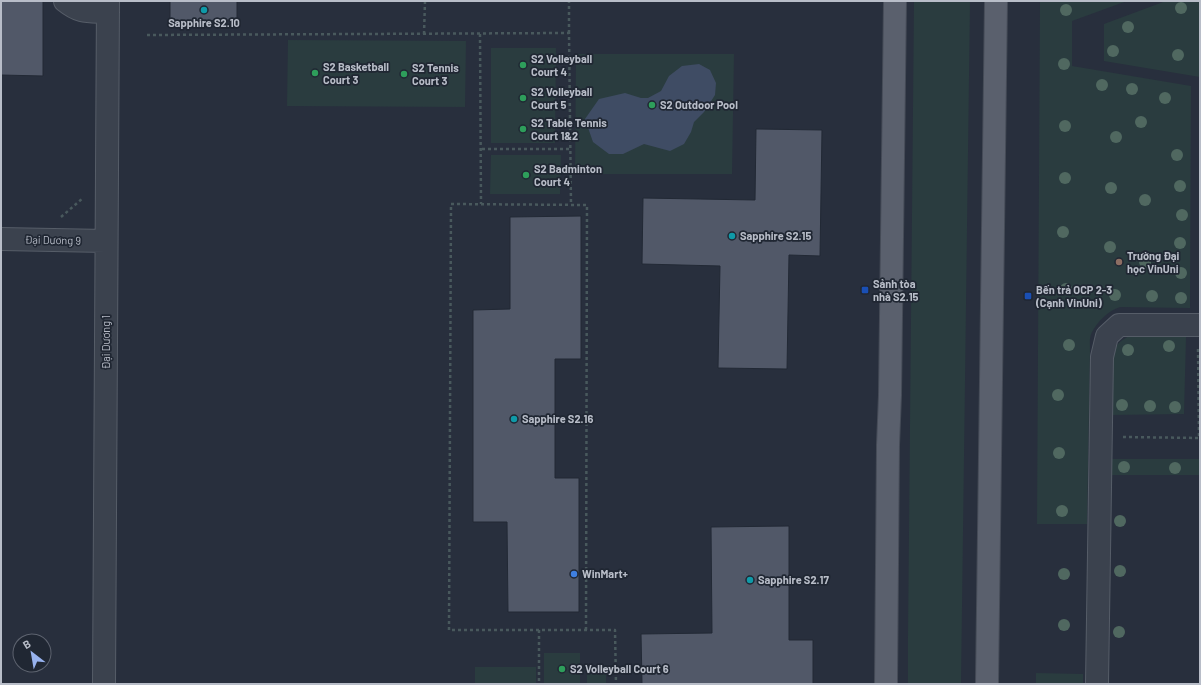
<svg xmlns="http://www.w3.org/2000/svg" width="1201" height="685" font-family="Barlow,sans-serif">
	<style>
		.green { fill: #2a3c3f }
		.water { fill: #3f4c64 }
		.building { fill: #515868; stroke: #222935 }
		.lines { fill: none; stroke-linecap: round; stroke-linejoin: round }
		.minor-casing { stroke: #565d68; stroke-width: 24 }
		.major-casing { stroke: #454b57; stroke-width: 24 }
		.path { stroke: #49595d; stroke-width: 2.5; stroke-dasharray: 3 3; stroke-linecap: butt }
		.minor { stroke: #3b424e; stroke-width: 22 }
		.major { stroke: #5a606d; stroke-width: 22 }
		.tree { fill: #506860 }
		.culture-dot { fill: #0f9aa8; stroke: #202733; stroke-width: 1.5 }
		.leisure-dot { fill: #2e9e5b; stroke: #202733; stroke-width: 1.5 }
		.education-dot { fill: #8d6e63; stroke: #202733; stroke-width: 1.5 }
		.transit-dot { fill: #1a4fb4; stroke: #202733; stroke-width: 1.5 }
		.shop-dot { fill: #3f7fe0; stroke: #202733; stroke-width: 1.5 }
		.labels { text-anchor: middle; stroke-width: 3.5; stroke-linejoin: round; paint-order: stroke }
		.poi-label { font-size: 11px; font-weight: bold; fill: #b8bdc8; stroke: #202733; text-anchor: start }
		.street-label { font-size: 11px; fill: #b8bdc8; stroke: #202733 }
	</style>
	<rect width="100%" height="100%" fill="#282f3d"/>
	<path class="green" d="M914,1H970L961,684H908V638Z
		M1040,1H1127L1072,21V66L1191,86L1190,308L1120,307C1108,311 1098,321 1092,332C1089,337 1090,345 1090,351L1087,524H1037Z
		M1166,1H1200V77L1104,61V24Z
		M288,40L466,41L465,107L287,106Z
		M491,48H556L555,143H491Z
		M576,54H734L732,174H575Z
		M491,155H561L560,194H490Z
		M1129,336L1186,337L1184,414L1111,415C1111,397 1108,367 1114,351C1117,343 1122,340 1129,336Z
		M1112,459H1200V475H1112Z
		M544,653H580V684H544Z
		M587,666H606V684H587Z
		M475,667H536V684H475Z
		M1036,673L1083,674V684H1036Z"/>
	<path class="water" d="M699,64L710,70L716,83L715,95L704,112L694,122L691,132L684,144L670,151L644,144L623,154H609L593,142L585,119L599,99L625,93L641,98H648L661,91L669,76L682,66Z"/>
	<path class="building" d="M1,1H43V76L1,75Z
		M170,1H237V20L170,21Z
		M756,129L822,130L820,256L789,255L787,369L718,368L720,266L642,264L643,198L755,200Z
		M581,216V359H555V478H579V612H508L507,522H473V310L510,309V217Z
		M789,526V640H813V684H642L641,634L712,633L711,527Z"/>
	<g class="lines">
		<g class="minor-casing">
			<path id="minor" d="M65,1C81,14 89,11 108,12
				M1,239L106,241
				M104,684L108,1
				M1097,684L1102,357L1107,336L1119,325H1200"/>
		</g>
		<g class="major-casing">
			<path id="major" d="M886,684L888,445L890,395L895,1
				M987,684L996,1"/>
		</g>
		<path class="path" d="M569,33V1
			M424,34L425,1
			M480,34L481,204
			M147,35L569,33L571,205
			M482,149H571
			M61,217L83,198
			M1198,349L1199,438
			M1123,437L1200,438
			M539,630V684
			M586,630L587,205L451,204L449,630H615L616,684"/>
		<use href="#minor" class="minor"/>
		<use href="#major" class="major"/>
	</g>
	<g class="tree">
		<circle cx="1181" cy="8" r="6"/>
		<circle cx="1066" cy="10" r="6"/>
		<circle cx="1128" cy="27" r="6"/>
		<circle cx="1113" cy="51" r="6"/>
		<circle cx="1178" cy="55" r="6"/>
		<circle cx="1064" cy="64" r="6"/>
		<circle cx="1102" cy="85" r="6"/>
		<circle cx="1132" cy="89" r="6"/>
		<circle cx="1165" cy="98" r="6"/>
		<circle cx="1141" cy="122" r="6"/>
		<circle cx="1065" cy="126" r="6"/>
		<circle cx="1116" cy="137" r="6"/>
		<circle cx="1177" cy="155" r="6"/>
		<circle cx="1065" cy="178" r="6"/>
		<circle cx="1180" cy="186" r="6"/>
		<circle cx="1111" cy="188" r="6"/>
		<circle cx="1145" cy="200" r="6"/>
		<circle cx="1182" cy="215" r="6"/>
		<circle cx="1063" cy="232" r="6"/>
		<circle cx="1180" cy="243" r="6"/>
		<circle cx="1110" cy="247" r="6"/>
		<circle cx="1145" cy="262" r="6"/>
		<circle cx="1181" cy="273" r="6"/>
		<circle cx="1066" cy="289" r="6"/>
		<circle cx="1115" cy="295" r="6"/>
		<circle cx="1152" cy="296" r="6"/>
		<circle cx="1181" cy="298" r="6"/>
		<circle cx="1069" cy="345" r="6"/>
		<circle cx="1169" cy="346" r="6"/>
		<circle cx="1128" cy="350" r="6"/>
		<circle cx="1058" cy="395" r="6"/>
		<circle cx="1122" cy="405" r="6"/>
		<circle cx="1150" cy="406" r="6"/>
		<circle cx="1175" cy="407" r="6"/>
		<circle cx="1059" cy="453" r="6"/>
		<circle cx="1124" cy="467" r="6"/>
		<circle cx="1175" cy="468" r="6"/>
		<circle cx="1062" cy="511" r="6"/>
		<circle cx="1120" cy="521" r="6"/>
		<circle cx="1120" cy="571" r="6"/>
		<circle cx="1064" cy="574" r="6"/>
		<circle cx="1064" cy="625" r="6"/>
		<circle cx="1119" cy="632" r="6"/>
	</g>
	<g class="culture-dot">
		<circle cx="204" cy="10" r="4"/>
		<circle cx="732" cy="236" r="4"/>
		<circle cx="514" cy="419" r="4"/>
		<circle cx="750" cy="580" r="4"/>
	</g>
	<g class="leisure-dot">
		<circle cx="523" cy="65" r="4"/>
		<circle cx="315" cy="73" r="4"/>
		<circle cx="404" cy="74" r="4"/>
		<circle cx="523" cy="98" r="4"/>
		<circle cx="652" cy="105" r="4"/>
		<circle cx="523" cy="129" r="4"/>
		<circle cx="526" cy="175" r="4"/>
		<circle cx="562" cy="669" r="4"/>
	</g>
	<circle class="education-dot" cx="1119" cy="262" r="4"/>
	<g class="transit-dot">
		<rect x="861" y="286" width="8" height="8" rx="2"/>
		<rect x="1024" y="292" width="8" height="8" rx="2"/>
	</g>
	<circle class="shop-dot" cx="574" cy="574" r="4"/>
	<g class="labels">
		<g class="poi-label">
			<text x="204" y="27" text-anchor="middle">Sapphire S2.10</text>
			<text x="531" y="63">S2 Volleyball<tspan x="531" dy="13">Court 4</tspan></text>
			<text x="323" y="71">S2 Basketball<tspan x="323" dy="13">Court 3</tspan></text>
			<text x="412" y="72">S2 Tennis<tspan x="412" dy="13">Court 3</tspan></text>
			<text x="531" y="96">S2 Volleyball<tspan x="531" dy="13">Court 5</tspan></text>
			<text x="660" y="109">S2 Outdoor Pool</text>
			<text x="531" y="127">S2 Table Tennis<tspan x="531" dy="13">Court 1&amp;2</tspan></text>
			<text x="534" y="173">S2 Badminton<tspan x="534" dy="13">Court 4</tspan></text>
			<text x="740" y="240">Sapphire S2.15</text>
			<text x="1127" y="260">Trường Đại<tspan x="1127" dy="13">học VinUni</tspan></text>
			<text x="873" y="288">Sảnh tòa<tspan x="873" dy="13">nhà S2.15</tspan></text>
			<text x="1036" y="294">Bến trả OCP 2-3<tspan x="1036" dy="13">(Cạnh VinUni)</tspan></text>
			<text x="522" y="423">Sapphire S2.16</text>
			<text x="582" y="578">WinMart+</text>
			<text x="758" y="584">Sapphire S2.17</text>
			<text x="570" y="673">S2 Volleyball Court 6</text>
		</g>
		<g class="street-label">
			<text transform="translate(53 240) rotate(1)" y="4">Đại Dương 9</text>
			<text transform="translate(106 342) rotate(-90)" y="4">Đại Dương 1</text>
		</g>
	</g>
	<rect width="1201" height="685" fill="none" stroke="#b8bdc8" stroke-width="4"/>
	<g transform="translate(32 653) rotate(329)"><circle r="19" fill="#202733" stroke="#5d636f"/>
	<path d="M0-3L7 15L0 10L-7 15Z" fill="#97b2ee"/>
	<text y="-6" font-size="11" font-weight="bold" text-anchor="middle" fill="#b8bdc8">B</text>
	</g>
</svg>
